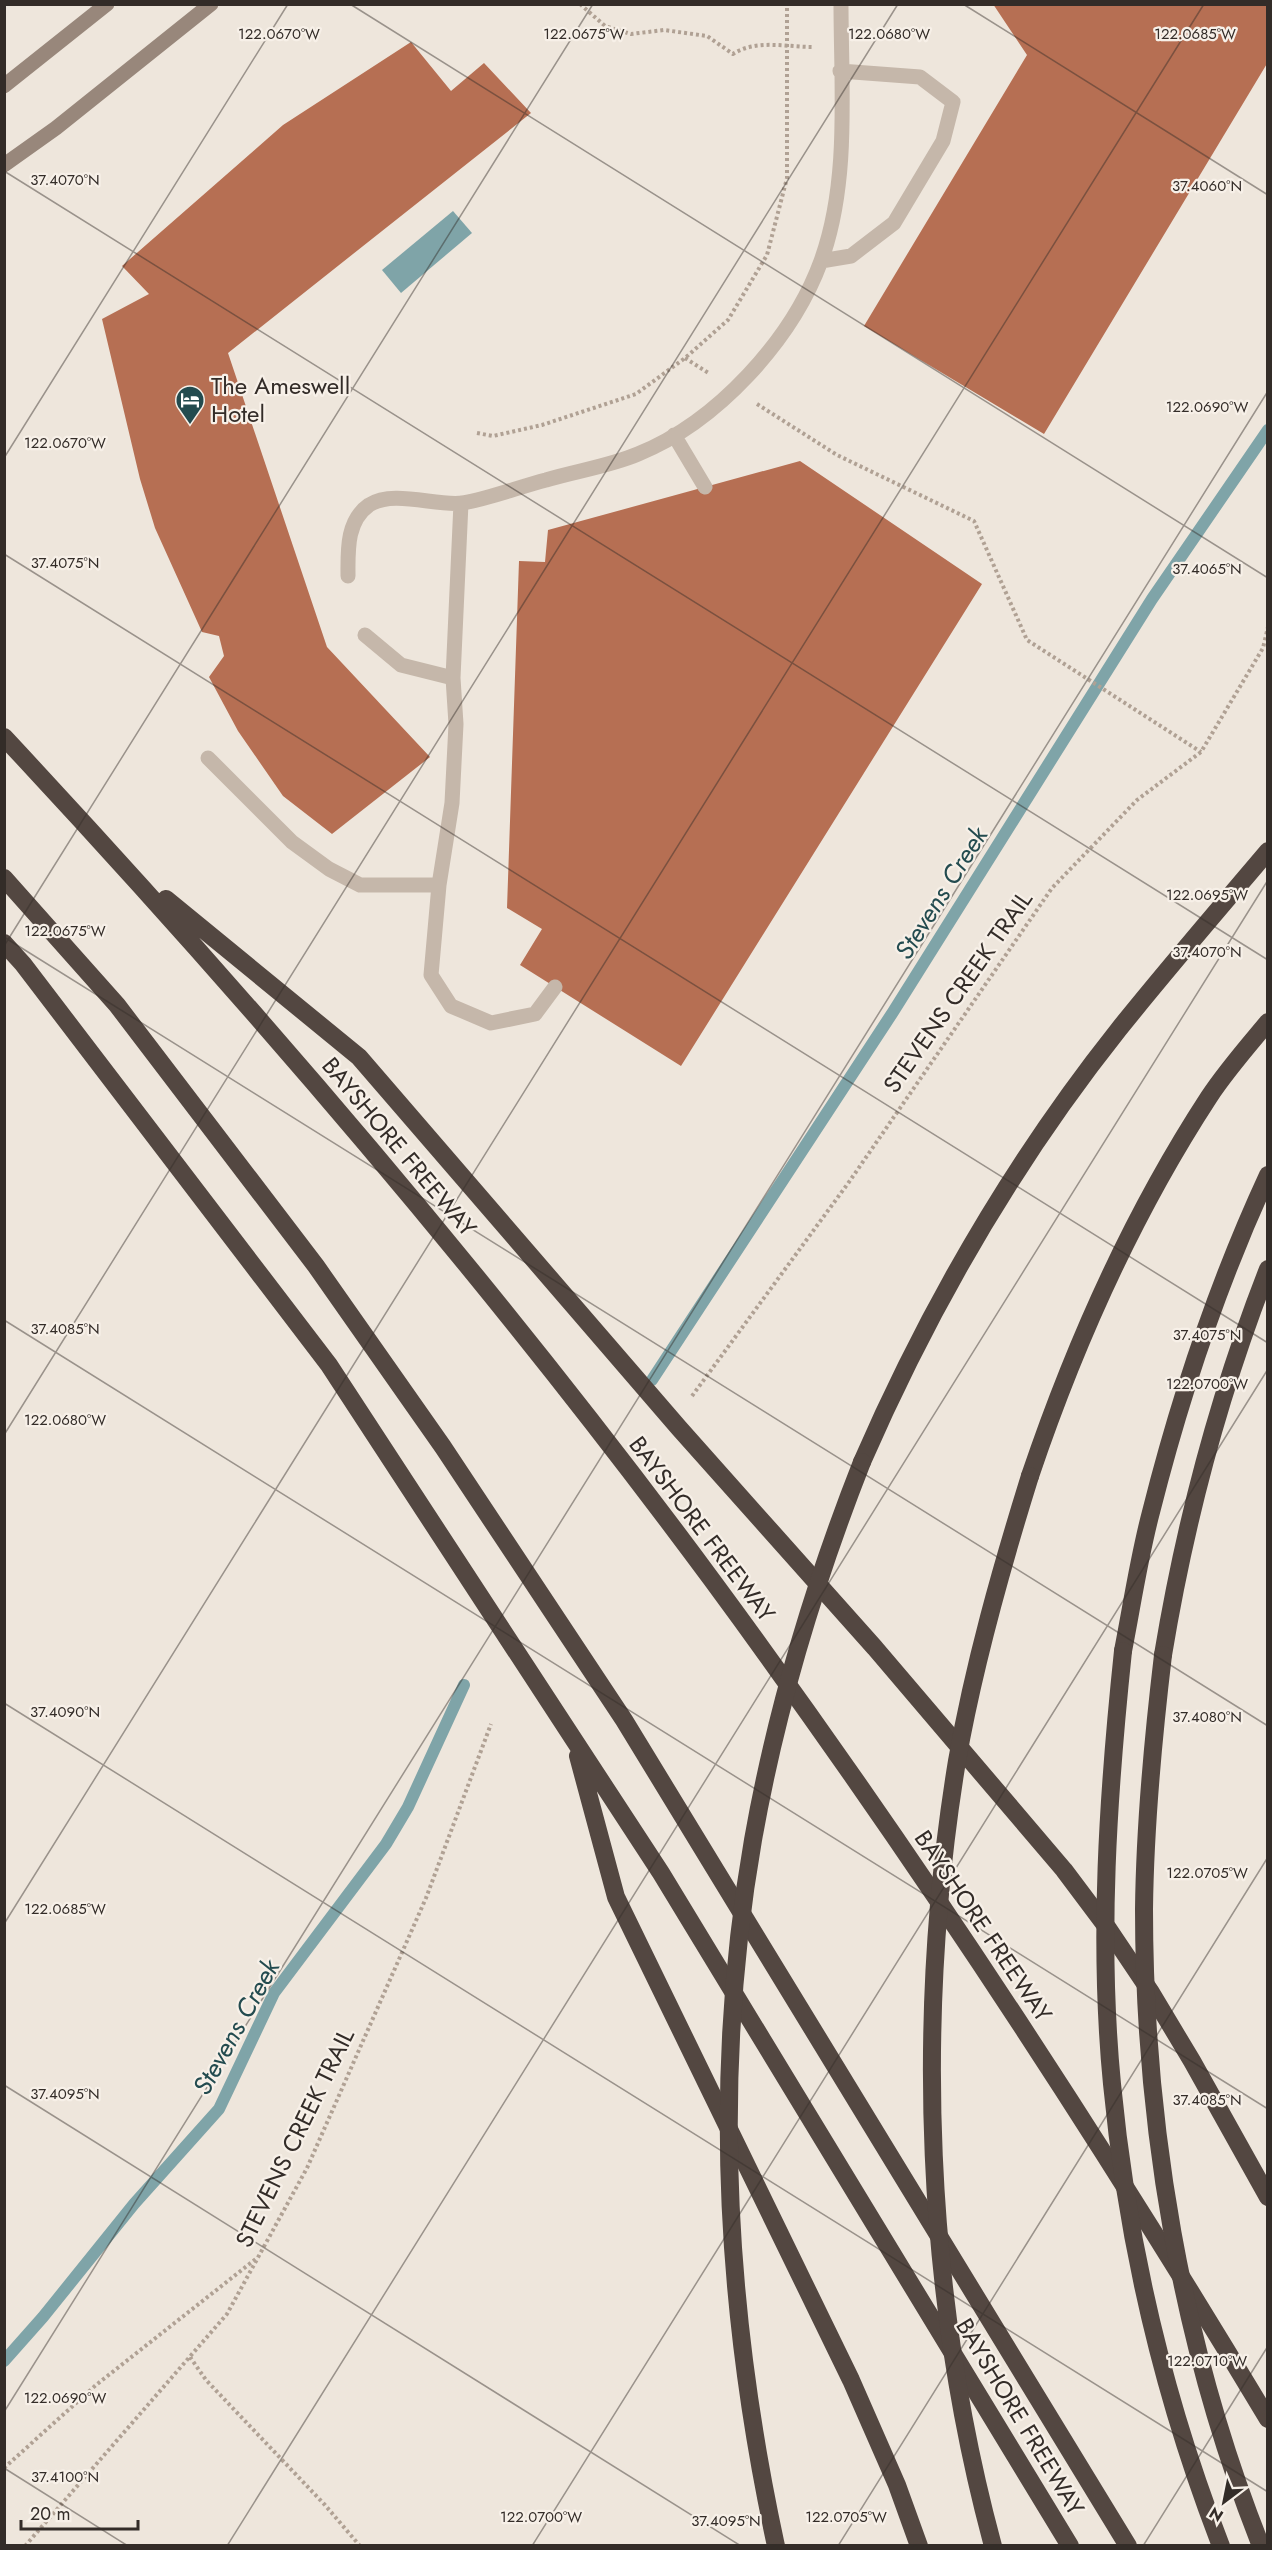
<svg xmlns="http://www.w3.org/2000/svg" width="1272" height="2550" font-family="Jost,sans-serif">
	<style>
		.water { fill: #7fa4a8 }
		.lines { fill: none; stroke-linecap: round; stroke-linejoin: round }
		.stream { stroke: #7fa4a8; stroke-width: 12 }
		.building { fill: #b66f53 }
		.path { stroke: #b0a194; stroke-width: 4; stroke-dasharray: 3 3; stroke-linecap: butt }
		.service { stroke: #c5b7aa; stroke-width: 15 }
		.secondary { stroke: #98877b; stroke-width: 15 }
		.motorway { stroke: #534741; stroke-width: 18 }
		.motorway-bridge { stroke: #534741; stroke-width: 18 }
		.ticks { fill: none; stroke: #332c28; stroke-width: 1.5; stroke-opacity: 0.45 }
		.labels { text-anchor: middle; stroke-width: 4.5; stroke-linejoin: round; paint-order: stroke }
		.poi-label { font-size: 24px; fill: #332c28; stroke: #f7f0e8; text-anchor: start }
		.street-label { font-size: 24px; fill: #332c28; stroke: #f7f0e8 }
		.water-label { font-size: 26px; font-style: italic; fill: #234b4f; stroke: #f7f0e8 }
		.ticks-label { font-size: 15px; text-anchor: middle; fill: #332c28; stroke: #f7f0e8; stroke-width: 4.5; stroke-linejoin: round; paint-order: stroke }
	</style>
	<rect width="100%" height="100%" fill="#eee6dc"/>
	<path class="water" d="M453,211L472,233L401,293L382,270Z"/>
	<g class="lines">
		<path class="stream" d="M652,1380L893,1012L1152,599L1268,430
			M4,2361L43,2317L134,2204L219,2109L274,1993L386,1844L408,1807L464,1685"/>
	</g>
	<path class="building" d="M993,4H1268V62L1044,434L864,326L1027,55Z
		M411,42L451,91L484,63L531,113L228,353L327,647L430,757L332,834L283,796L238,731L209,677L224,656L219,636L202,632L155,528L140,479L102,319L149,294L122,266L283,125Z
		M800,461L982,584L681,1066L520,965L542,929L507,908L519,561L545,562L548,530Z"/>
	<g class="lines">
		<path class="path" d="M580,4L605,26L631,34L664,30L707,36L733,54C756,39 786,47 813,47
			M685,358L710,374
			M757,404L837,455L974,521L1027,640L1201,752
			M477,433L493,436L542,425L636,394L685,358L728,320L767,255L787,178V4
			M692,1396L849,1182L1052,888L1137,800L1201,752L1263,648L1268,627
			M190,2357L206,2380L325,2505L360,2546
			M4,2468L96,2385L257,2258
			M25,2546L227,2314L307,2168L426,1898L491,1724"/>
		<path class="service" d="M821,261L851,256L894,223L943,141L953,102L920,77L840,71
			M674,435L705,487
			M461,503L453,678L456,724L452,803L439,885L431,975L451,1006L491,1023L535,1014L555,987
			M348,576C348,552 346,521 369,505C394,489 437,507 463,503C491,498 519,487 546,480C576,471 610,466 638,454C717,422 792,340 821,261C850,182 841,87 841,4
			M365,635L401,665L453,678
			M208,758L292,842L329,869L360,885H439"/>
		<path class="secondary" d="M4,86L107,4
			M4,165L56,128L211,4"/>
		<path class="motorway" d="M4,737C255,1006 494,1285 712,1580C911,1850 1095,2131 1268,2419
			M4,878L117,1005L316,1266L443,1447L624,1720L1128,2546
			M166,899L359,1057L679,1428L875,1648L1064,1870L1109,1930L1150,1991L1192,2061L1268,2197
			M4,943L23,964L329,1365L661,1873L1070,2546
			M862,1462C929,1308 1014,1161 1119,1029C1167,969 1218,910 1268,851
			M1030,1476C1075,1343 1132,1215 1209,1097C1226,1071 1248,1046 1268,1022
			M1123,1651C1132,1605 1139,1557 1151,1512C1180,1397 1218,1283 1268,1175
			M1163,1655C1185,1522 1219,1394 1268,1269
			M578,1756L616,1897L851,2380L897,2485L919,2546"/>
		<path class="motorway-bridge" d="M1123,1651C1108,1794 1098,1940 1112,2084C1127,2241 1164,2399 1221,2546
			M1163,1655C1153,1739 1145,1824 1144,1909C1144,2124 1181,2345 1261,2546
			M776,2546C726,2315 712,2074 753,1840C776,1710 814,1584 862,1462
			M993,2546C925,2295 915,2017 957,1761C974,1664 1001,1569 1030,1476"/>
	</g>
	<path class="ticks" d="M350,4L1268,578M963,4L1268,195M4,171L1268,960M4,458L288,4M4,554L1268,1343M4,937L1268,1726M4,946L593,4M4,1320L1268,2109M4,1435L898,4M4,1703L1268,2492M4,1924L1204,4M4,2085L741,2546M4,2412L1268,391M4,2468L128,2546M227,2546L1268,880M532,2546L1268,1369M838,2546L1268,1857M1143,2546L1268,2346"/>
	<defs>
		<g id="hotel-pin" transform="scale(1.5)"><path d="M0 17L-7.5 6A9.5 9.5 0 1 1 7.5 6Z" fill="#234b4f" stroke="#f7f0e8"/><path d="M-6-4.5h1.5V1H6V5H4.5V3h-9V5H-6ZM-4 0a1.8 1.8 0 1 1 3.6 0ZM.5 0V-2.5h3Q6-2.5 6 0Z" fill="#fff"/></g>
	</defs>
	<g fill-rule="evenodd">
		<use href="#hotel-pin" x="190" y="400"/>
	</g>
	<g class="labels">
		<g class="poi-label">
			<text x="211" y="394">The Ameswell<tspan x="211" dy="28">Hotel</tspan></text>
		</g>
		<g class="street-label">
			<text transform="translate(958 992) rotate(-55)" y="8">STEVENS CREEK TRAIL</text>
			<text transform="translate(399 1147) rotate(50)" y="8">BAYSHORE FREEWAY</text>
			<text transform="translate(702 1529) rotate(53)" y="8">BAYSHORE FREEWAY</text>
			<text transform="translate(983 1926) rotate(56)" y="8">BAYSHORE FREEWAY</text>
			<text transform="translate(295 2138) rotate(-64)" y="8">STEVENS CREEK TRAIL</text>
			<text transform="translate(1020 2417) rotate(59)" y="8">BAYSHORE FREEWAY</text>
		</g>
		<g class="water-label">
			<text transform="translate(941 893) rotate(-58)" y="9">Stevens Creek</text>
			<text transform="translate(236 2027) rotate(-61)" y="9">Stevens Creek</text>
		</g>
	</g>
	<g class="ticks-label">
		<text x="279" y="39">122.0670°W</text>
		<text x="584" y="39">122.0675°W</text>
		<text x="889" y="39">122.0680°W</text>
		<text x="1195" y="39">122.0685°W</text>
		<text x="65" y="185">37.4070°N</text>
		<text x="1207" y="191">37.4060°N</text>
		<text x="1207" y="412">122.0690°W</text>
		<text x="65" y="448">122.0670°W</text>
		<text x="65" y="568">37.4075°N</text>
		<text x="1207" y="574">37.4065°N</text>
		<text x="1207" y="900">122.0695°W</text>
		<text x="65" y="936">122.0675°W</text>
		<text x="1207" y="957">37.4070°N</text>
		<text x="65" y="1334">37.4085°N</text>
		<text x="1207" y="1340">37.4075°N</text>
		<text x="1207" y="1389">122.0700°W</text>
		<text x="65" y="1425">122.0680°W</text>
		<text x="65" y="1717">37.4090°N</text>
		<text x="1207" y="1722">37.4080°N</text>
		<text x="1207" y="1878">122.0705°W</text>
		<text x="65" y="1914">122.0685°W</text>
		<text x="65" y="2099">37.4095°N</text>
		<text x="1207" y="2105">37.4085°N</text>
		<text x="1207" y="2366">122.0710°W</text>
		<text x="65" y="2403">122.0690°W</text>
		<text x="65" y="2482">37.4100°N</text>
		<text x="541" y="2522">122.0700°W</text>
		<text x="846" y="2522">122.0705°W</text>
		<text x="726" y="2526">37.4095°N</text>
	</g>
	<rect width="1272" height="2550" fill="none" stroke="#332c28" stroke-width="12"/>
	<g transform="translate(1224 2502) rotate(212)" stroke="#f7f0e8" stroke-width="4.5" paint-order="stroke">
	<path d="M0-4.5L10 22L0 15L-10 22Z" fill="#332c28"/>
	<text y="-9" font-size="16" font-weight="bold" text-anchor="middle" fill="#332c28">N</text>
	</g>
	<path d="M21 2520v9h117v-9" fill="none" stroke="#332c28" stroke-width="3"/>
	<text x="30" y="2520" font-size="18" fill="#332c28" stroke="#f7f0e8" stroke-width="4.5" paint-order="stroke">20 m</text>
</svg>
